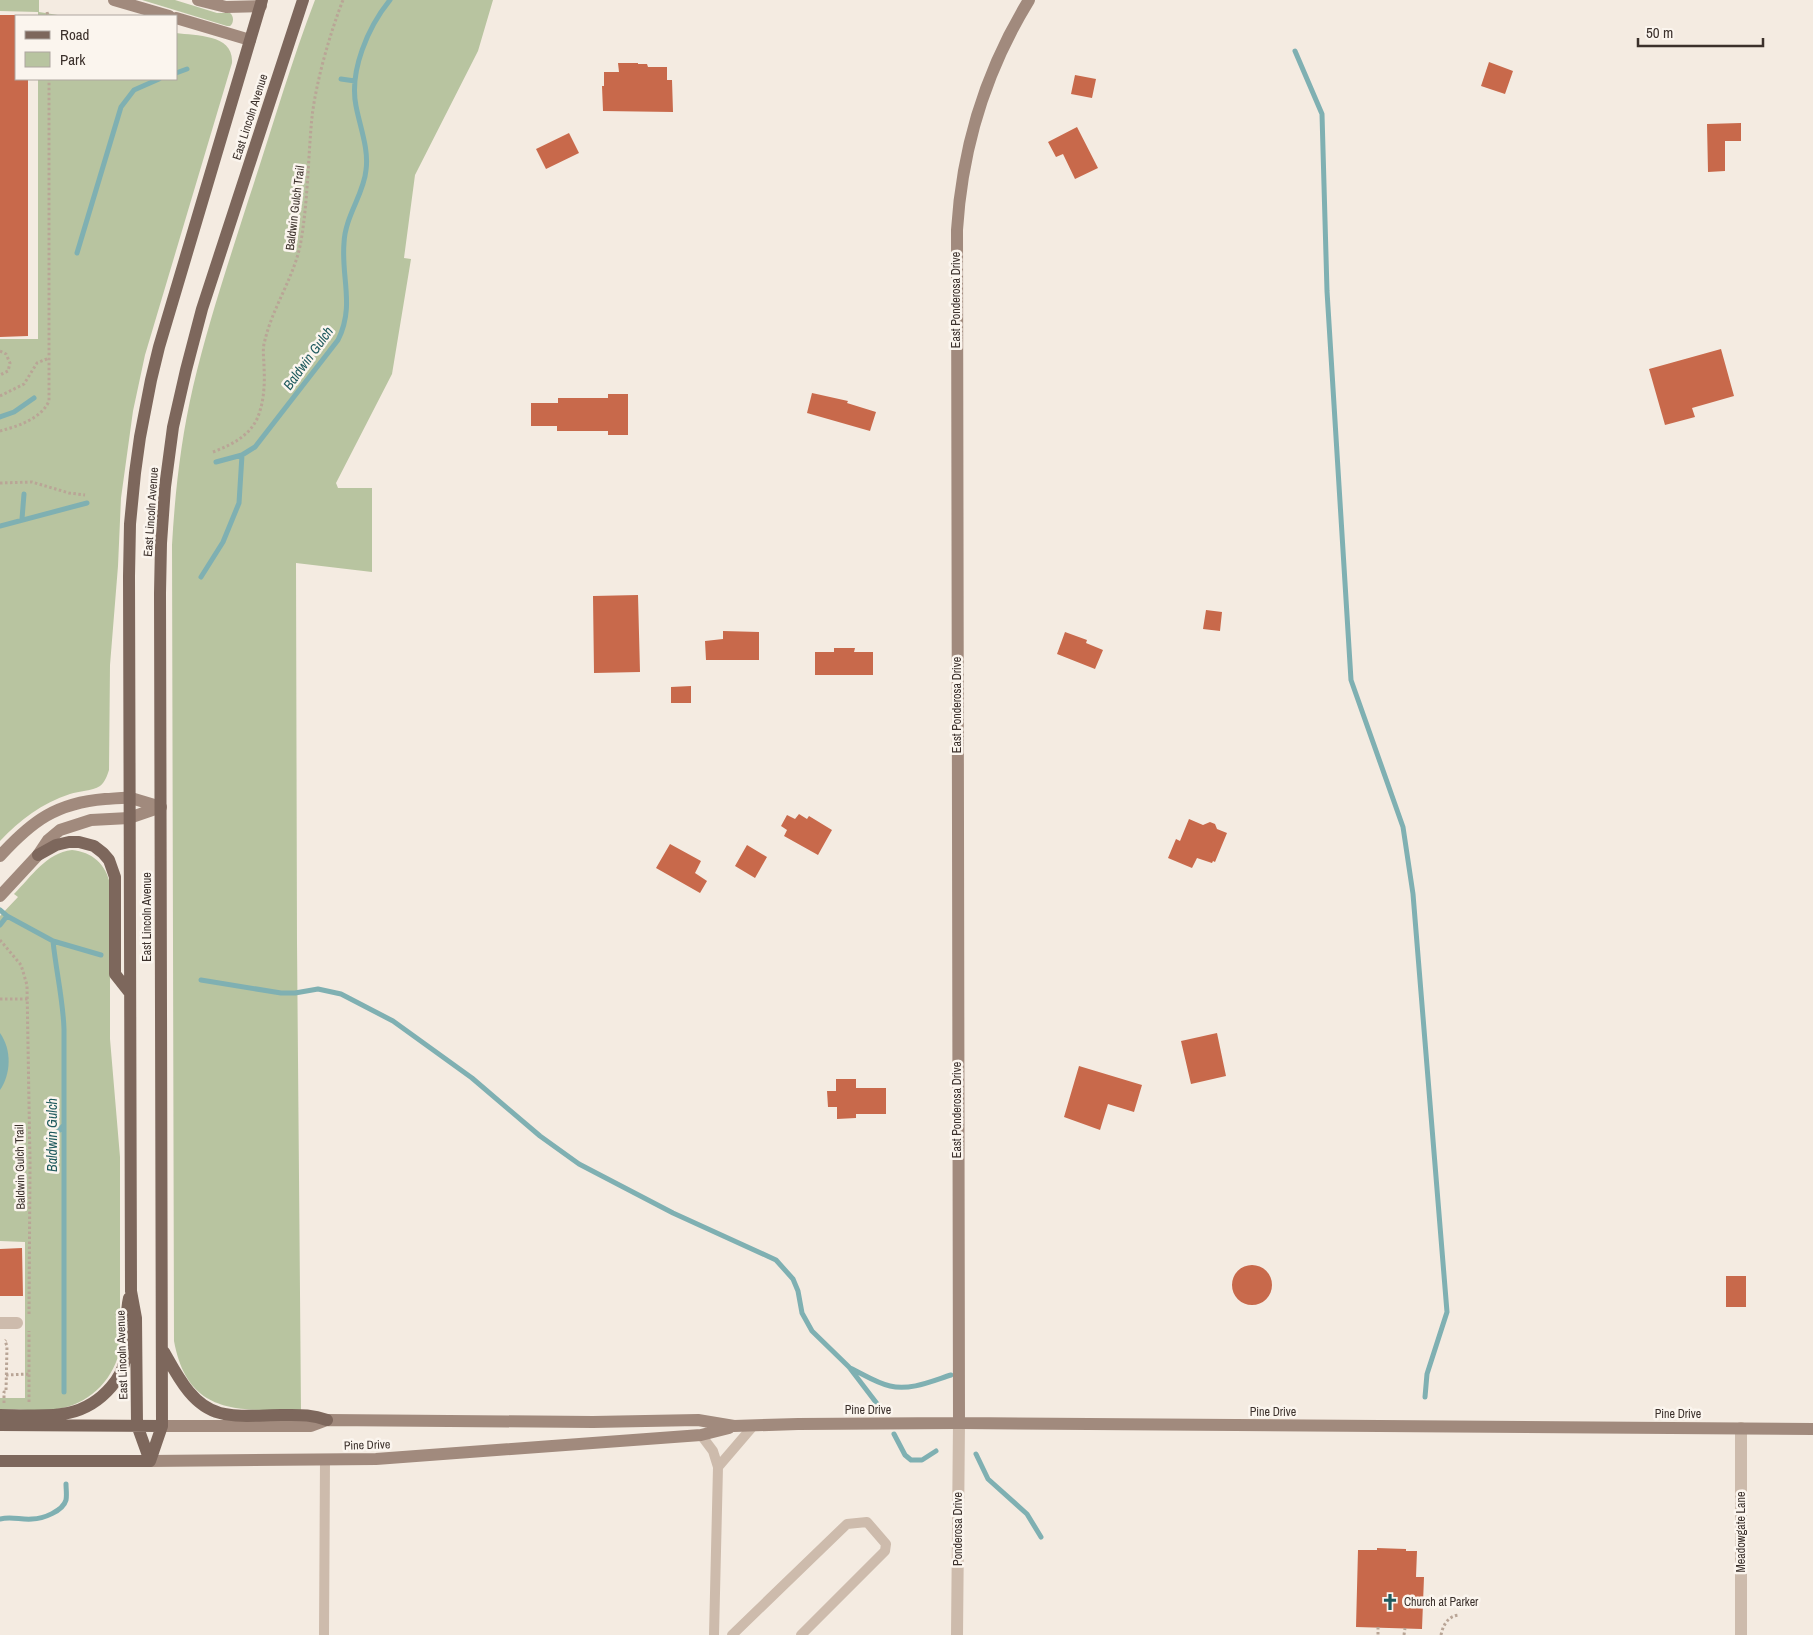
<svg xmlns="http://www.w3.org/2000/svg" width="1813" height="1635" font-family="'Archivo Narrow',sans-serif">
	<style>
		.green { fill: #b8c4a0 }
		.water { fill: #7fb0b2 }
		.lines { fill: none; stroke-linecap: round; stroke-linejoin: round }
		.stream { stroke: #7fb0b2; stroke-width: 5 }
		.building { fill: #c8694b }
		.path { stroke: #b9a596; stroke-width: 3; stroke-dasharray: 2.5 2.5; stroke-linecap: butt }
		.lane { stroke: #cdbbac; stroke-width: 10 }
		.street { stroke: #cdbbac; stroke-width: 12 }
		.secondary { stroke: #a18a7d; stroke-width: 12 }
		.primary { stroke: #7d675c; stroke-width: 12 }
		.labels { text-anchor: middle; stroke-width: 5; stroke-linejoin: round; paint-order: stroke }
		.street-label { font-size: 12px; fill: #3b302b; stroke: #fbf5ee }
		.poi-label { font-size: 12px; fill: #3b302b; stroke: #fbf5ee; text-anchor: start }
		.water-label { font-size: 14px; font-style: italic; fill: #1f5a5e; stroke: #fbf5ee }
	</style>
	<rect width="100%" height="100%" fill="#f4ebe1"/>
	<path class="green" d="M0,0H39V12L64,16H38V12L0,11Z
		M142,0H175L217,13H230C234,16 234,23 230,26H227Z
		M315,0H493L478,51L415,175L404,258L411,259L392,374L336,483L338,488H372V572L296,563L297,943L301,1410C240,1410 188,1417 174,1341L172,545C175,492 181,439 193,387C208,323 229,261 249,198C271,132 290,65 315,0Z
		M176,33C197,36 234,34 232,63L145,355L133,411L121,498L118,566L110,665L109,770C107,776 105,782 100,786C92,791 79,791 70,794C42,803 20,820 0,841V339H38V79H176Z
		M72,850C92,852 106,864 110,884V1039L120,1157V1348C115,1377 92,1402 62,1408C45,1412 18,1409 0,1409V1398H25V1242L0,1241V916L18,897L14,894C31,877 46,853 72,850Z"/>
	<path class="water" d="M0,1033C12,1050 11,1074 0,1090Z"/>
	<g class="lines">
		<path class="stream" d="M1295,51L1322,114L1327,291L1351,680L1403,827L1413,894L1447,1312L1427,1374L1425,1397
			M176,73L187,69
			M341,79L355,81
			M77,253L121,107L134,90L159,79
			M0,417L14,412L34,398
			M216,462L242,455L255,447L338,340C355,306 341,278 344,243C345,216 364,194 366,170C369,149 360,127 356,106C349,71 368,27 390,0
			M22,519L24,494
			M0,526L87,503
			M201,577L223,542L239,503L242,455
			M0,910L7,916L53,941L101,955
			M0,925L7,916
			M53,941C56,971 63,999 64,1029V1392
			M201,980L281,993H295L318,989L341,994L393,1021L472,1078L540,1136L579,1164L673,1213L776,1260L793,1279L798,1291L802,1313L812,1331L849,1367L878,1405
			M51,1139L63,1126
			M850,1368C863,1374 876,1383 890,1386C910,1391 932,1381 951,1375
			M894,1434L905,1455L911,1460H922L936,1451
			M976,1454L988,1479L1027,1514L1041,1537
			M0,1519C11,1516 21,1520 32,1519C43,1519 63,1511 66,1500C67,1495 66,1489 66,1484"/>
	</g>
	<path class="building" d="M0,15H16V80H28V336L0,337Z
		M1489,62L1513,71L1505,94L1481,86Z
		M618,63H638V64H647L648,67H667V80H672L673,112L603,111L602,86H604V72H619Z
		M1075,75L1096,79L1092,98L1071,94Z
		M1741,123V141H1725V171L1708,172L1707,124Z
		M1077,127L1098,168L1075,179L1063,154L1056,157L1048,142Z
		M569,133L579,153L546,169L536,149Z
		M1721,349L1734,396L1692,408L1695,417L1665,425L1649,369Z
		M812,393L848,401L847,403L876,412L870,431L807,413Z
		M608,394H628V435H608V431H557V426H531V403H558V398H608Z
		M638,595L640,672L594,673L593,596Z
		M1206,610L1222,612L1220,631L1203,629Z
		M723,631L759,632V660H706L705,641L723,639Z
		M1065,632L1087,640L1086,643L1103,650L1095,669L1057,654Z
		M834,648H855L854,652H873V675H815V652H834Z
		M691,686V703H671V687Z
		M799,814L807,819L809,816L832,830L818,855L784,836L787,830L781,826L787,815L795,819Z
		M1189,819L1203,825L1210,822L1215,824L1217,829L1227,833L1215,862L1213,861L1212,863L1197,858L1192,868L1168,858L1176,839L1180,841Z
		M670,844L701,861L695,873L707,881L700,893L656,868Z
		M747,845L767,857L755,878L735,866Z
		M1217,1033L1226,1076L1191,1084L1181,1041Z
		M1079,1066L1142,1085L1134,1112L1108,1104L1100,1130L1064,1117Z
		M836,1079H856V1088H886V1114H856V1118L837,1119V1107H828L827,1091H836Z
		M22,1248L23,1296H0V1249Z
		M1232 1285a20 20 0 1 1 40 0a20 20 0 1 1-40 0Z
		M1726,1276H1746V1307H1726Z
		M1377,1548L1406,1549V1551H1417L1416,1577H1424L1422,1629L1356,1627L1358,1550H1377Z"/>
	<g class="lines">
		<path class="path" d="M47,12L48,16
			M0,351L6,354L10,363L8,371L0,375
			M0,396L24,384L37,363L49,358
			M0,431C18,426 41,419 49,401V79
			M213,452C231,445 248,437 257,419C264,403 265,384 264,367C264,358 262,349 265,340C273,306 295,276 301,241C308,200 308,158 312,117C316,82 330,33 343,0
			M0,483L32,482L69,493L85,495
			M0,940L21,965L27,985L30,1163L29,1315
			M0,999H28
			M6,1375L29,1374
			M29,1402V1331
			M4,1403V1392H6L7,1346L5,1341L6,1340
			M1378,1627V1635
			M1404,1635L1405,1628
			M1441,1635C1443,1625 1448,1616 1459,1615"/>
		<path class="lane" d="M701,1435L713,1451L718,1467L754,1425
			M324,1635L325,1460
			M714,1635L718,1467
			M732,1635L847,1524L867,1522L886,1544L885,1551L801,1635"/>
		<path class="street" d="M0,1323H17
			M957,1635L959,1423
			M1741,1635V1428"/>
		<path class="secondary" d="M114,0L169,16
			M198,0L226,7L261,6
			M176,18L250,40
			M0,856C32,821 56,803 105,799C113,799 123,797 131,798C141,801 151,804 161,807
			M0,896L38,855L48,840L60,830L91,820L129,818L161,807
			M959,1423L957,230C962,148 986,70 1029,0
			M162,1426H311L327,1420L593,1422L698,1420L734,1426L798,1424L959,1423L1813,1429
			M150,1461L376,1459L701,1435L729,1428"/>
		<path class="primary" d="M38,855L56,845L69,842H79L94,846L103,853L109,860L115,877V974L130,993
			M164,1352C177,1375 192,1406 220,1413C239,1418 262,1415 281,1415C299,1415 310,1414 327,1420
			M0,1415C43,1415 80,1423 111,1387C118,1379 123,1370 125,1360C129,1340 124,1319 129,1298
			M0,1425L162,1426
			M0,1461H150
			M150,1461L162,1426L160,593L161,543L165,487L173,427L186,370L202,309L303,0
			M150,1461L137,1425L136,1318L131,1291L129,576L130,524L135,473L140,437L151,380L159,347L262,0"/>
	</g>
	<defs>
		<g id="church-bare" transform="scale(1.35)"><path d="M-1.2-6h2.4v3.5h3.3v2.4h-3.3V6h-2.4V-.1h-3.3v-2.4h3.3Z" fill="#1f5a5e" stroke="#fbf5ee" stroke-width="2.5" paint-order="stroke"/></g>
	</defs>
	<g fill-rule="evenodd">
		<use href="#church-bare" x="1390" y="1602"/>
	</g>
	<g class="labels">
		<g class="street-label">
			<text transform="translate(250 117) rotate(-72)" y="4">East Lincoln Avenue</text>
			<text transform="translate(295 208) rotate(-83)" y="4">Baldwin Gulch Trail</text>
			<text transform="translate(956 300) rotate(-90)" y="4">East Ponderosa Drive</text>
			<text transform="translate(151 512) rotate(-86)" y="4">East Lincoln Avenue</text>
			<text transform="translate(957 705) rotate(-90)" y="4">East Ponderosa Drive</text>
			<text transform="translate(147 917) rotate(-90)" y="4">East Lincoln Avenue</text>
			<text transform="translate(957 1110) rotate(-90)" y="4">East Ponderosa Drive</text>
			<text transform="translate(20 1167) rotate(-91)" y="4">Baldwin Gulch Trail</text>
			<text transform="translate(122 1355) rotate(-92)" y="4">East Lincoln Avenue</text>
			<text x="868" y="1414">Pine Drive</text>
			<text x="1273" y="1416">Pine Drive</text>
			<text x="1678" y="1418">Pine Drive</text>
			<text transform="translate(367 1445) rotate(-2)" y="4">Pine Drive</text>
			<text transform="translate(958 1529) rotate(-90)" y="4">Ponderosa Drive</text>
			<text transform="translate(1741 1532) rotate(-90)" y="4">Meadowgate Lane</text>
		</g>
		<g class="poi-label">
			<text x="1404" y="1606">Church at Parker</text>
		</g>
		<g class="water-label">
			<text transform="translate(308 358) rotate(-54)" y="5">Baldwin Gulch</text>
			<text transform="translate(52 1135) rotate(-90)" y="5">Baldwin Gulch</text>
		</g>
	</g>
	<rect x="15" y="15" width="162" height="65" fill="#fbf5ee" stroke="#aea6a0"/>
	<rect x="25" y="31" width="25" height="8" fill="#7d675c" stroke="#aea6a0"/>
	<text x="60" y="40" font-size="15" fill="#3b302b">Road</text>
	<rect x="25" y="52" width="25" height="15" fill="#b8c4a0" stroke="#aea6a0"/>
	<text x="60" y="65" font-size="15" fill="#3b302b">Park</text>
	<path d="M1638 38v8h125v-8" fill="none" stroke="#3b302b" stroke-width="2.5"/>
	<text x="1646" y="38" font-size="15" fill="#3b302b" stroke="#fbf5ee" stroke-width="4" paint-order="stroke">50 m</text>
</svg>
